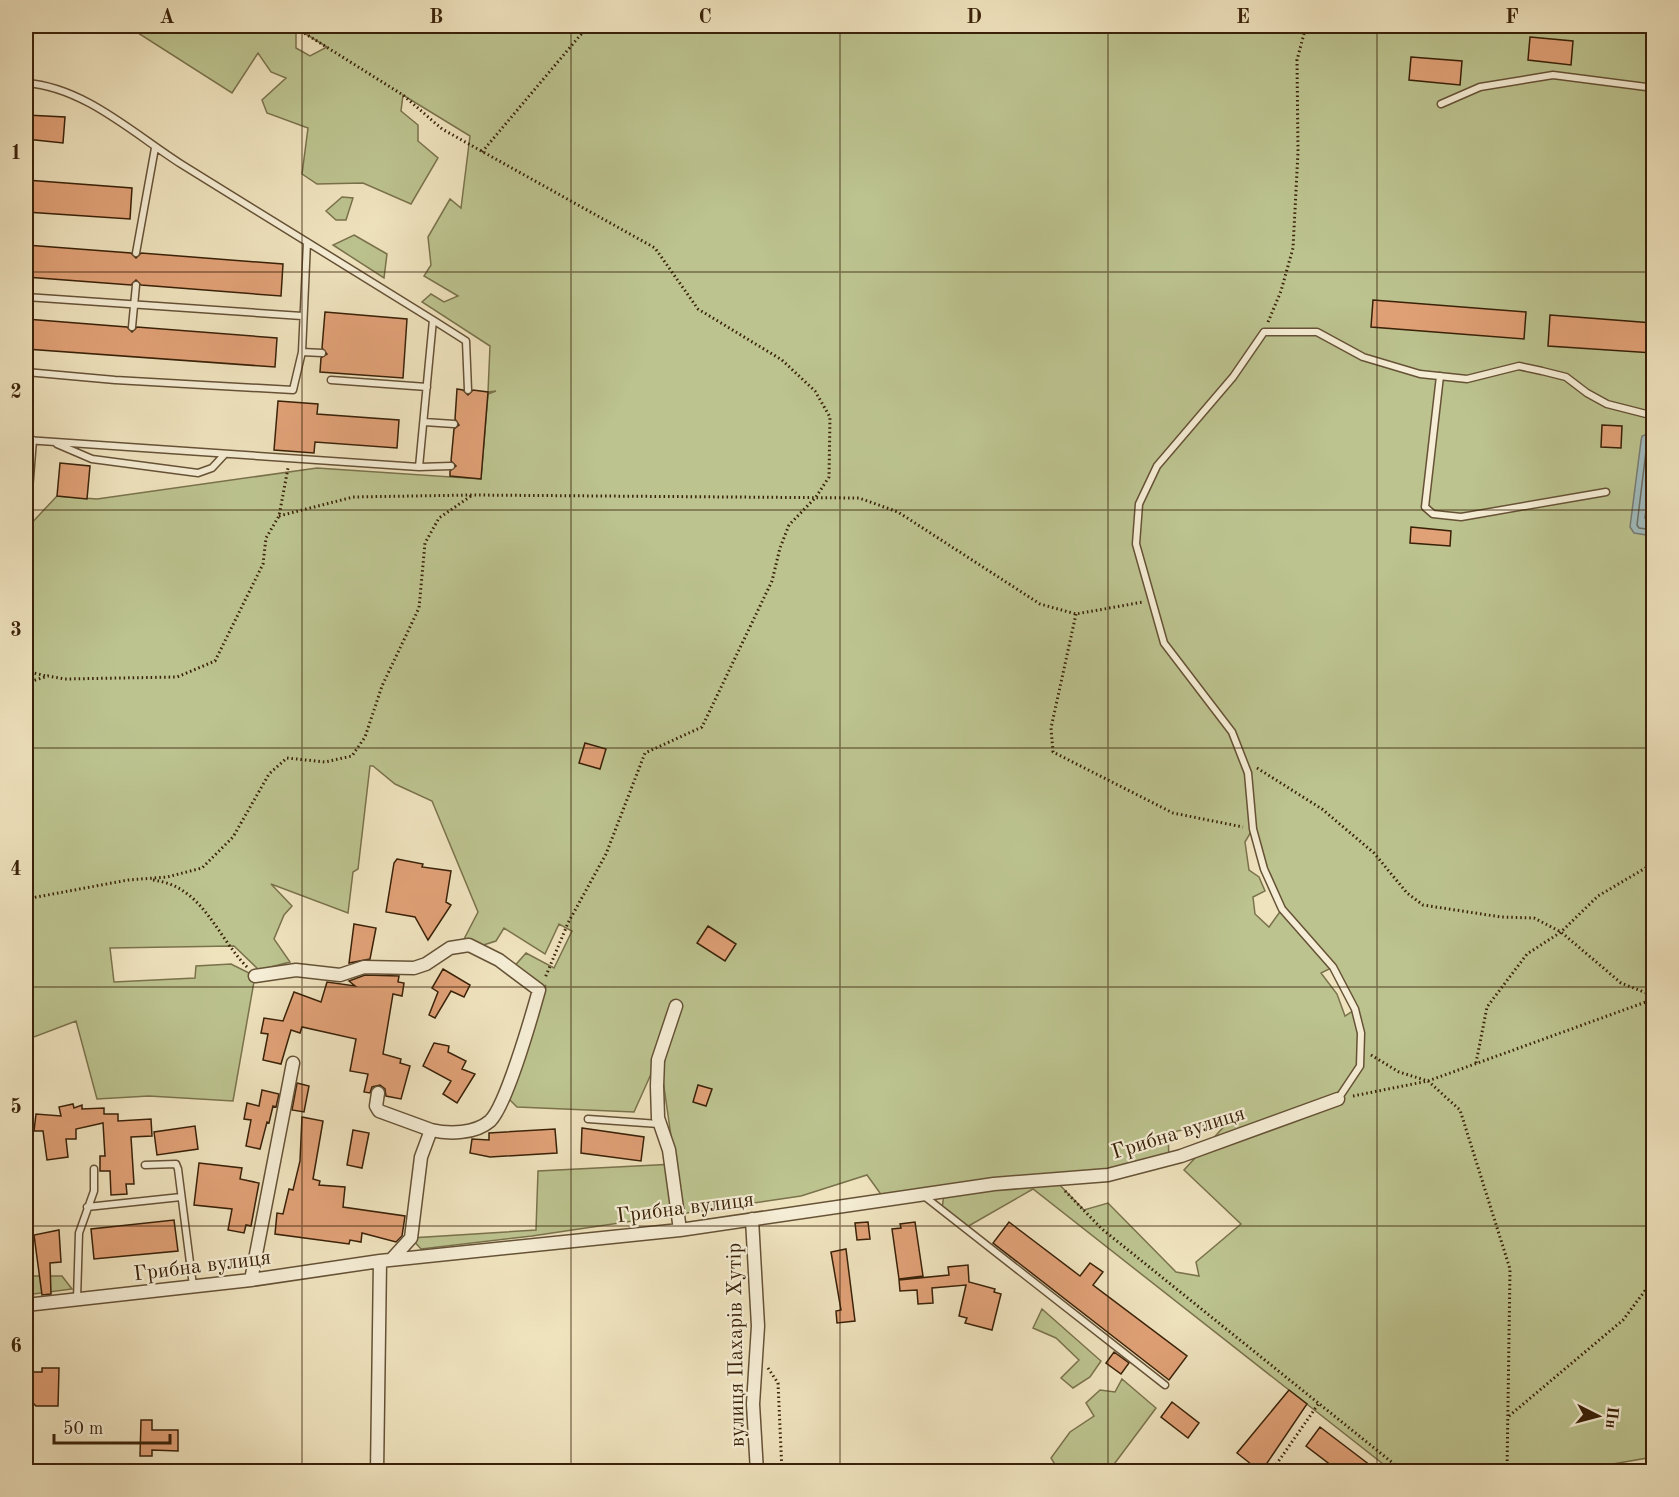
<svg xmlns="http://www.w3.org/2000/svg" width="1679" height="1497" font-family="'Old Standard TT',serif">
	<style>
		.green { fill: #bcc38f; stroke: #7a724c; stroke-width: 1.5; fill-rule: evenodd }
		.water { fill: #a0bbbd; stroke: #777d75; stroke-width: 1.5 }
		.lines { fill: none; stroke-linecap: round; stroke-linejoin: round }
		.shore { stroke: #6c6e62; stroke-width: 1.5 }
		.building { fill: #e1a177; stroke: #392108; stroke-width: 1.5 }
		.lane-casing { stroke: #665236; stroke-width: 9 }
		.street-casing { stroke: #665236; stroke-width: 15 }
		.path { stroke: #392108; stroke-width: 3; stroke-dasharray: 1.5 3; stroke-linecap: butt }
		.lane { stroke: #f5edd5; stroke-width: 6 }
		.street { stroke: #f5edd5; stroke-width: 12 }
		.grid { fill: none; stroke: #392108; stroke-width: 1.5; stroke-opacity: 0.55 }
		.labels { text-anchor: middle; stroke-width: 4.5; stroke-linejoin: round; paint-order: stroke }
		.street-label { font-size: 21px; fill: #392108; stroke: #f5edd5 }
		.neatline { fill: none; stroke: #392108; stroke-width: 2 }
		.grid-label { font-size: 20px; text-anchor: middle; font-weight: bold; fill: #392108 }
	</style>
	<rect width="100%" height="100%" fill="#efe3be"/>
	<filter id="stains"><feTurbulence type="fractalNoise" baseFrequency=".00333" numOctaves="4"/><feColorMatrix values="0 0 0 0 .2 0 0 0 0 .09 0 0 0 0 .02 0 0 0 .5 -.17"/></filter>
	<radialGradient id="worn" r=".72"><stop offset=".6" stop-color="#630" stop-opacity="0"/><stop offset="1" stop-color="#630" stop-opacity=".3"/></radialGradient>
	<path class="green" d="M127,26H1653V1457L1572,1471H1392L1033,1189L965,1228L942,1210L944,1193L885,1200L867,1175L801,1196L532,1236L421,1249L411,1238L536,1230L538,1171L675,1164L662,1073L675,1013L660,1054L634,1112L517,1107L504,1094L537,996L546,985L539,990L512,969L526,953L554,968L572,931L559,924L545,954L504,928L496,941L477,947L461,945L478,912L432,801L395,784L373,766H370L358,869L353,872L348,913L271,884L292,906L284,915L274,939L290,962L259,970L234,946L110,948L114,982L195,978L196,966L231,964L255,976L233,1101L149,1096L97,1099L76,1021L26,1040V529L57,496L97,499L317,468L481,479L488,394L496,391L488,392L490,346L422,302L431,294L444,302L458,296L424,276L431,265L428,237L450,199L461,208L470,136L403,95L401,111L418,125V141L438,158L411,204L363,183L317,184L302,174L308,128L267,113L262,100L286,78L271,72L258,53L232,93ZM296,28L327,47L310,56L296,48ZM1252,830L1264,869L1282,909L1269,927L1255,914L1253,897L1265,891L1259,877L1249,870L1245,842ZM1333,967L1354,1010L1345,1016L1337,994L1321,973ZM1230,1120L1184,1170L1241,1224L1196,1262L1199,1276L1176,1272L1108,1203L1084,1210L1054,1179L1169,1159L1168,1133Z
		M342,197L353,198L346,220H336L326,211Z
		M354,235L387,254L384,278L333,245Z
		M26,1276H62L72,1289L26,1295Z
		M1042,1309L1101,1361L1090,1377L1073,1388L1061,1378L1079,1360L1056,1338L1033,1328Z
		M1122,1379L1156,1408L1109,1471H1059L1051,1458L1070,1432L1094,1416L1086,1403L1100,1390L1115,1392Z"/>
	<path class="water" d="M1648,434L1653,435V536L1634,533L1630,527L1641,441L1642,436Z"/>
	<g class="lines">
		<path class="shore" d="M1654,441L1647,443L1637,525L1639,528L1654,530
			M1654,449L1645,518L1654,522"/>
	</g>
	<path class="building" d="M1530,37L1573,41L1571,65L1528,60Z
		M1411,57L1462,61L1460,85L1409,80Z
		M26,115L65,117L63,143L26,139Z
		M26,180L132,188L130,219L26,212Z
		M26,245L131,253L136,258L141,253L283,264L281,296L141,285L136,280L131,285L26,277Z
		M1373,300L1526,312L1524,339L1371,327Z
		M325,312L407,319L403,378L320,372L321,358L327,354L322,348Z
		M1550,315L1653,323V353L1548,346Z
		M26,319L127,327L132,332L137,327L277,338L275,367L26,349Z
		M457,389L463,390L468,395L473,390L488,392L481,479L450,476V471L456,466L451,461L454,429L459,425L455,419Z
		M278,401L318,404L317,414L399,420L397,448L315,442L314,453L274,450Z
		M1602,425L1622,426L1621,448L1601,447Z
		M60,463L90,466L87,499L57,496Z
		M1411,527L1451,531L1450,546L1410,543Z
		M585,743L606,749L600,769L579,763Z
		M397,859L423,864L422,867L451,871L446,902L451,905L428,940L415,917L386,912L394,863Z
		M354,924L376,928L370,959L349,963Z
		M708,926L736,944L725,961L697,943Z
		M443,969L470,985L464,997L451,991L435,1018L429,1015L438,992L432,988Z
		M365,975L399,976L398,982L404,983L402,996L393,994L383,1054L401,1059L400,1063L410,1066L401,1099L386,1096L385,1089L380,1085L372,1087L370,1093L364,1092L368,1074L350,1071L356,1039L302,1027L300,1033L291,1030L281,1064L263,1060L268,1034L261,1033L264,1018L283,1021L294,992L321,1002L327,982L355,986L349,981Z
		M434,1043L449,1046L448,1052L466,1061L462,1069L475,1074L457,1103L443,1094L451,1081L423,1066Z
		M297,1083L309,1086L304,1112L292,1110Z
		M698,1085L712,1089L706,1106L693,1102Z
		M262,1090L279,1094L276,1107L273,1106L269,1123L267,1122L260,1149L246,1146L251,1120L244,1119L247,1103L259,1106Z
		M73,1104L74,1108L82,1105V1109L104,1108V1114H118V1121L151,1119L152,1136L131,1137L134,1184H126L127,1194L111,1195L110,1171H100V1156H105L103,1123L76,1129V1139H66L68,1157L47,1160L43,1131H34L36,1114L61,1116L59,1107Z
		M302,1117L323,1121L313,1179L320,1181L319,1185L345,1187L343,1207L405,1216L402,1236L396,1242L362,1233L361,1242L350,1240L349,1244L275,1234L277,1213L283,1214L289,1189L293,1190L300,1161Z
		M195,1126L198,1149L157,1155L154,1132Z
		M582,1128L644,1137L641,1161L581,1153Z
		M555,1129L557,1153L490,1157L470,1153L472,1139L489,1140V1133Z
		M353,1130L369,1133L362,1168L347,1165Z
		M199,1163L242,1168L240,1179L259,1183L251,1226L246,1225L244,1233L228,1230L232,1209L194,1205Z
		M174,1220L178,1251L94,1259L91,1229Z
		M868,1222L870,1239L857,1240L855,1223Z
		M915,1222L923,1276L899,1279L892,1229L901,1228L900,1224Z
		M1009,1222L1080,1276L1090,1263L1103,1272L1093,1285L1187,1356L1169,1380L993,1243Z
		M59,1230L61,1262L50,1263L51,1294L42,1295L34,1235Z
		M846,1249L855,1321L837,1323L836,1311L841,1310L831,1252Z
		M968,1265L969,1282L995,1289L994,1292L1001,1294L992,1330L965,1323L967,1318L959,1316L966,1285L932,1288L933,1303L918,1304L917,1290L900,1291L899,1280L949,1275L948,1267Z
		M1114,1352L1129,1363L1121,1374L1106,1363Z
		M42,1368H59L58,1406H36L32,1402V1372H42Z
		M1289,1390L1307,1404L1261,1472L1237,1453Z
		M1172,1402L1199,1423L1188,1438L1161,1417Z
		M141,1420H152V1430H178V1451L152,1450V1456H140Z
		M1320,1427L1379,1472H1340L1306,1446Z"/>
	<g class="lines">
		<g class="lane-casing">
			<path id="lane" d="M26,83C84,87 134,134 181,164C265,216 349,268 433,320L419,467L26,440
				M1441,104L1480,87L1553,75L1654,88
				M136,253L155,148
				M26,297L302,316
				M433,320L466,341L468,390
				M132,327L136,285
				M302,352L322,353
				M26,372L115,380L293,390L302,352L307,242
				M1440,376L1425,507L1433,514L1461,517L1606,492
				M331,380L427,387
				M424,422L454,424
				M57,444L92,459L198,473L212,468L225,454
				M419,467L451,466
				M26,497L29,490L33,440
				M1338,1099L1360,1066L1361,1033L1355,1009L1333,967L1282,909L1264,869L1253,829L1248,773L1232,732L1164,643L1136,544L1139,504L1157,466L1233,377L1264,332H1317L1363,357L1420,374L1467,379L1519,366L1542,371L1566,377L1587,393L1607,404L1654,416
				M588,1119L659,1124
				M145,1165L176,1164L178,1169L193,1286
				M924,1196L1165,1385
				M87,1207L181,1197
				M77,1299L79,1233L94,1191V1169"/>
		</g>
		<g class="street-casing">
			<path id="street" d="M255,976L296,970L340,975L364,967L414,968L426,964L450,948L469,945L499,960L539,990C532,1015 506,1106 490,1121C475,1134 449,1134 431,1130L421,1157L411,1238L391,1260
				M676,1006L658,1060L657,1086L658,1118L669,1150L680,1230
				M378,1093L376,1106L379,1111L431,1130
				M752,1219L758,1326L753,1404L757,1472
				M251,1280L293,1063
				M26,1305L251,1280L380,1261L680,1230L994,1184L1108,1175L1181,1156L1338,1099
				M377,1472L380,1261"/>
		</g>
		<path class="path" d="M103,26L116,30L150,26
			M293,26L403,95L442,129L655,248L698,309L782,360L815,391L830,417L829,477L816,497L789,525L780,548L772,581L702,727L645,753L606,854L568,923L545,978
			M482,152L588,26
			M1268,322L1281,291L1293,248L1298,152L1297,60L1306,26
			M279,516L353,497L472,495L859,498L898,512L1040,604L1076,614L1143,602
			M1076,614L1051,728L1053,752L1173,813L1243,827
			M26,671L46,676
			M26,683L48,676L65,679L177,677L215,661L263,564L266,538L279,516L288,468
			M1257,768L1322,809L1374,853L1407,893L1423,905L1501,917L1534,918L1561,932L1621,983L1654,996
			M153,880C203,886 216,936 248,968
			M26,899L128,880L167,877L202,868L233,837L269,774L287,758L325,762L352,756L365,737L382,686L419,608L425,543L439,518L471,496
			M1371,1055L1399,1072L1428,1081L1460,1110L1510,1269L1507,1472
			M1476,1063L1487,1007L1527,954L1561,932L1598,896L1654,863
			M1353,1096L1428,1081L1654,999
			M1065,1191L1102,1229L1404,1472
			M1654,1224V1262
			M768,1368L778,1383L782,1472
			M1509,1416L1623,1320L1647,1288L1654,1264
			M1271,1472L1319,1403"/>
		<use href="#lane" class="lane"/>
		<use href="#street" class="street"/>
	</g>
	<path class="grid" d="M302,26V1472M571,26V1472M840,26V1472M1108,26V1472M1377,26V1472M26,272H1654M26,510H1654M26,748H1654M26,987H1654M26,1226H1654"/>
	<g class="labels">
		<g class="street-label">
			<text transform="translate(1178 1132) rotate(-17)" y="7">Грибна вулиця</text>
			<text transform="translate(685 1207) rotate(-7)" y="7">Грибна вулиця</text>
			<text transform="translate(202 1265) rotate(-7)" y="7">Грибна вулиця</text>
			<text transform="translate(735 1345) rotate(-91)" y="7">вулиця Пахарів Хутір</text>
		</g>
	</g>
	<rect width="1679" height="1497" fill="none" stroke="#efe3be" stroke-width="66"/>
	<g transform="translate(1598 1416) rotate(96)" stroke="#f5edd5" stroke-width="4.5" paint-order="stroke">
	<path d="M0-4.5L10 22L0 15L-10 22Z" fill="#392108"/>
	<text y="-9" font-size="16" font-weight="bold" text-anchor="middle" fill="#392108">Пн</text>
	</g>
	<path d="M54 1434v9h116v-9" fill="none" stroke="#392108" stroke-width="3"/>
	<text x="63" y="1434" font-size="18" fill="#392108" stroke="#f5edd5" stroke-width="4.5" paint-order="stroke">50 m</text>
	<rect x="33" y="33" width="1613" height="1431" class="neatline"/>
	<g class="grid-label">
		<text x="167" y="23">A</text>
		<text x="436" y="23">B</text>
		<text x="705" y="23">C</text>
		<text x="974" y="23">D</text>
		<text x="1243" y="23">E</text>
		<text x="1512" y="23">F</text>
		<text x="16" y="159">1</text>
		<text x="16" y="398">2</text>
		<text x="16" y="636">3</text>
		<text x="16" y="875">4</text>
		<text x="16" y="1113">5</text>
		<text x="16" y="1352">6</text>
	</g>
	<rect width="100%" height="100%" filter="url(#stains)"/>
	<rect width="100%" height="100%" fill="url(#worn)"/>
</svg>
